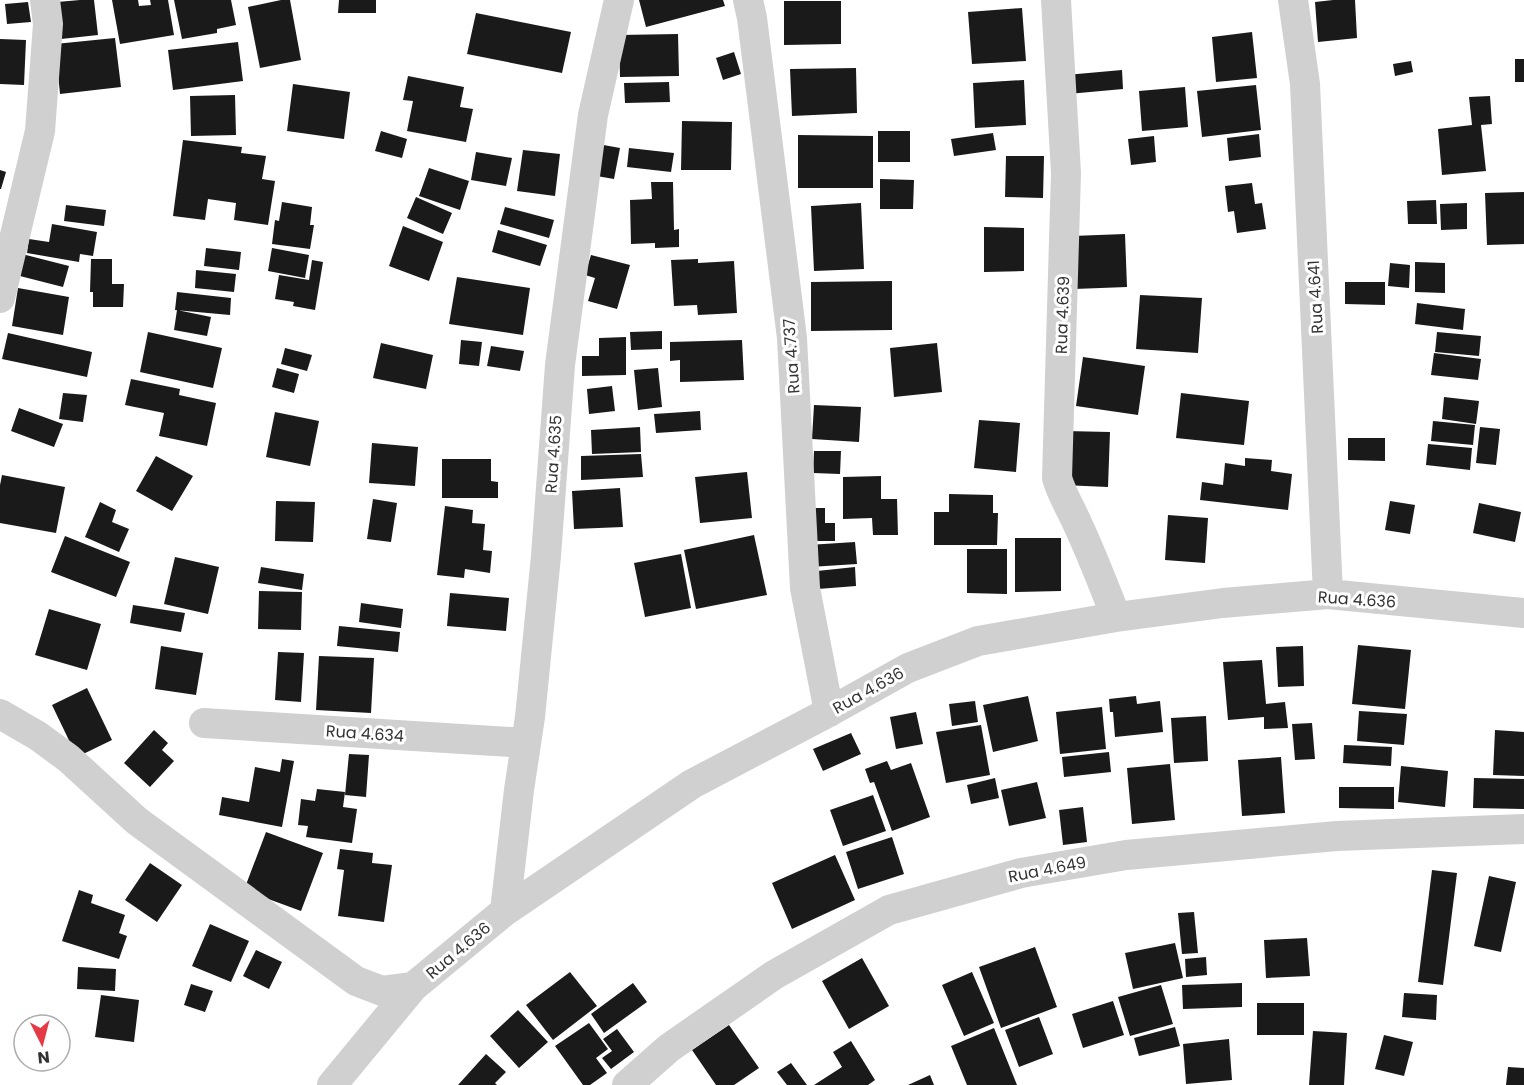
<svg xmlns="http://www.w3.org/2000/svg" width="1524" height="1085" font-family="Poppins,sans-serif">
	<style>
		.building { fill: #1a1a1a }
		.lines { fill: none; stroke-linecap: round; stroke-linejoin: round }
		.street { stroke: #d0d0d0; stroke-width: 30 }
		.labels { text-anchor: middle; stroke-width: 6; stroke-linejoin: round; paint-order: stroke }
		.street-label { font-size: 16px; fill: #333; stroke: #fff }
	</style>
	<rect width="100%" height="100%" fill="#fff"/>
	<path class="building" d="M80,0H94L98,35L61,39L57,2Z
		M112,0H138L139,6L151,5L150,0H168L174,35L120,44Z
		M174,0H231L236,25L217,29V33L182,39Z
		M281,0H290L301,60L260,68L248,7Z
		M339,0H376V13H338Z
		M639,0H723L725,6L646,27Z
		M1333,0H1355L1357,38L1318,42L1315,2Z
		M784,1H841V44L784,45Z
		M28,2L31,22L7,24L5,4Z
		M1022,8L1026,61L972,64L968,12Z
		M476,13L571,32L562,73L467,54Z
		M1252,32L1257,78L1216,82L1212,37Z
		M678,34L679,76L620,77L619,35Z
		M115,38L121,87L60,94L55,44Z
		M0,39L26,40L24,85L0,84Z
		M238,42L243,81L173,90L168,50Z
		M734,52L741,74L723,80L716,58Z
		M1515,59H1524V82H1515Z
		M1411,61L1413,72L1395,76L1393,64Z
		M856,68L857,113L792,116L790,69Z
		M1122,70L1123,89L1068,94L1066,75Z
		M408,76L464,87L460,107L473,109L466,142L407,131L413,101L403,100Z
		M1024,80L1026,125L975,128L973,83Z
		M669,82L670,102L625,103L624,83Z
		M293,84L350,92L344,139L287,131Z
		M1256,85L1261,130L1202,137L1197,91Z
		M1185,87L1188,127L1142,131L1139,91Z
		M235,95L236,135L191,136L190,96Z
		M1490,96L1492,124L1481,125L1486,171L1442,175L1438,129L1472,125L1469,97Z
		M682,121L732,122L731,170H681Z
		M381,131L407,139L402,158L375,151Z
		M878,131H910V162H878Z
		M993,133L996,150L954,156L951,139Z
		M1259,134L1261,157L1229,161L1227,138Z
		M798,135L873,136V188H798Z
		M1154,136L1156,162L1131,165L1128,139Z
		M183,140L242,147L241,153L266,156L262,179L275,181L268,225L234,220L236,203L208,199L205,220L173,216Z
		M598,144L620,148L614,179L591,175Z
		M629,148L674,153L671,172L627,167Z
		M523,150L560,154L555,196L517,191Z
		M476,152L512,158L506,186L471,180Z
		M1006,156H1044L1043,198L1005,197Z
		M429,168L469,181L460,210L419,196Z
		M0,170L6,172L1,189H0Z
		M880,179L914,180L913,209H880Z
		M651,182H673L674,230L679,229V247L655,248V243L631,244L630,200L652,199Z
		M1252,183L1255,204L1262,203L1266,229L1237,233L1234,211L1228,212L1225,186Z
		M1524,192V244L1487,245L1485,193Z
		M416,197L452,213L443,234L407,218Z
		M1436,200L1437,224H1408L1407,201Z
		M282,202L312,207L310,225H314L310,249L272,244L275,220L279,221Z
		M861,203L864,269L814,271L811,206Z
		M1467,203V229L1441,230L1440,204Z
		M66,205L106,210L104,226L64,221Z
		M505,207L554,220L549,238L500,224Z
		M52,224L97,232L93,256L80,254L79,262L27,253L29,239L49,242Z
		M403,226L443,242L429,281L389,266Z
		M984,227L1024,228V271L984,272Z
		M498,230L547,245L540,266L492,252Z
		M1125,234L1127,287L1074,289L1072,236Z
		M206,248L241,252L239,270L204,266Z
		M272,248L309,255L305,278L268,271Z
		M22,254L69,266L63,287L16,275Z
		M591,255L630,265L617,309L588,301L595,278L585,275Z
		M91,259H112V284H124L123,307H93V292H90Z
		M698,259V263L734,261L737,313L698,315L697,305L674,306L671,260Z
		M312,260L323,262L315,310L293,306L294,302L275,299L279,275L309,280Z
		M1415,262L1445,263V293L1415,292Z
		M1390,263L1410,265L1409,288L1388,286Z
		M196,270L236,274L234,292L195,288Z
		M457,277L530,288L523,335L449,324Z
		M892,281V330L811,331V282Z
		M1345,282H1385V305L1345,304Z
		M18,288L69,297L63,335L12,326Z
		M177,292L231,298L230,315L175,310Z
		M1140,295L1202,298L1198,353L1136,349Z
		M1417,303L1465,309L1463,330L1415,324Z
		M177,310L211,317L207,336L174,330Z
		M662,331V349L631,350L630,332Z
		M148,332L222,348L213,388L140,372Z
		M1437,332L1481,336L1479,356L1435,352Z
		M8,333L92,352L87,377L2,359Z
		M626,337V375L582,376V356H599V338Z
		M461,340L482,342L479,366L459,364Z
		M742,340L744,380L680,382V360L670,361V342Z
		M381,343L433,355L426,389L373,378Z
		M937,343L942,392L894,397L890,348Z
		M491,346L524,351L520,371L487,366Z
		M285,348L312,355L307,371L281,364Z
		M1434,353L1481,359L1478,380L1431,375Z
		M1083,357L1145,366L1138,415L1076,406Z
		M277,368L299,374L294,393L272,387Z
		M658,368L662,407L638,410L634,370Z
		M131,379L180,389L179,395L216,403L207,446L159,436L164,413L125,405Z
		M612,386L615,411L589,414L587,389Z
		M63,393L87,395L83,422L59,419Z
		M1181,393L1249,401L1244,445L1176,438Z
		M1444,397L1479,401L1476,424L1442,419Z
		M814,405L861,407L859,442L812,439Z
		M19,408L63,424L54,447L11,431Z
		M700,411L701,430L656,433L654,414Z
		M275,412L319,421L310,466L266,457Z
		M979,420L1020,423L1016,472L974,468Z
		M1433,421L1475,425L1473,445L1431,441Z
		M640,427L641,452L592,454L591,430Z
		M1480,427L1500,429L1496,465L1476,463Z
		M1065,431L1110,432L1108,487L1062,485Z
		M1348,438H1385V461L1348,460Z
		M372,443L418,447L415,486L369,483Z
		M1428,444L1472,448L1470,470L1426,465Z
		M814,451H841L840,474L813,473Z
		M641,454L643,477L581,480V456Z
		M156,456L193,476L172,511L136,491Z
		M1245,458L1272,460L1271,471L1292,474L1288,510L1200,500L1202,482L1223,485L1225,463L1245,466Z
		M442,459H491V481L498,482V498H442Z
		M747,472L752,518L700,523L695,477Z
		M2,475L65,487L56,533L0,523V485Z
		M881,476V499H897L898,535H873L872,518L843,519V477Z
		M620,488L623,527L574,529L572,491Z
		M949,494L993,495V513H998L997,545H934V512H949Z
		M373,499L397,503L391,542L367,539Z
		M276,501L315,502L313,542L275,541Z
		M1390,501L1415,505L1410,534L1385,530Z
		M100,502L116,510L112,522L129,529L119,552L85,537Z
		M1479,503L1521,512L1515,542L1473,533Z
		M445,506L473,510L472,523L485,524L483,550L492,551L490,573L465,569L464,578L437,575Z
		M804,508H825V523H835V541H804Z
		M1168,515L1208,518L1205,563L1165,560Z
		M754,535L767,595L696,609L684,550Z
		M65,536L130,562L116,597L51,572Z
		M1015,538H1061V591L1015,592Z
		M855,542L857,564L810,567L808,545Z
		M967,549H1007V594L967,593Z
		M681,554L691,608L645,617L634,563Z
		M175,557L219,567L208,614L164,604Z
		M261,567L304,574L302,590L258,583Z
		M855,567L856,586L818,589L817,571Z
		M259,591L302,592L301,630L258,629Z
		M450,593L509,598L506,631L447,626Z
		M361,603L403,609L401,628L359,622Z
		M133,605L185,613L181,632L130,623Z
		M49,609L101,624L87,670L35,655Z
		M339,626L400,632L398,652L337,646Z
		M1358,645L1411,650L1405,709L1352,704Z
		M161,646L203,653L196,695L155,689Z
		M1303,646L1304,686L1278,687L1276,647Z
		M278,652L304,653L301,702L275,700Z
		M319,656L374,658L371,713L316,710Z
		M1262,660L1266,704L1285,702L1288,728L1264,729V717L1228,720L1223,662Z
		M87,688L112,740L77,757L52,705Z
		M1028,696L1038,741L993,752L983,705Z
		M1136,696L1137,704L1160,701L1163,732L1115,737L1113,712H1110L1109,699Z
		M975,701L978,722L952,726L949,704Z
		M1102,707L1106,749L1060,754L1056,712Z
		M1359,711L1407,714L1404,745L1357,741Z
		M916,712L923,744L896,749L890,717Z
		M1206,716L1208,761L1174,763L1171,718Z
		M1312,723L1315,759L1295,760L1292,724Z
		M981,725L990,775L946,783L936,732Z
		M154,730L168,743L162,750L174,761L150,787L124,763Z
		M1495,730L1524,732V776L1493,775Z
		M851,733L861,754L823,771L813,749Z
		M1344,745L1392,747L1391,766L1343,763Z
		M1109,752L1111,772L1064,777L1062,757Z
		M349,754L369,755L366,797L345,795Z
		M1281,757L1285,813L1242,816L1238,760Z
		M282,759L294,761L282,827L219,815L222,797L249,802L255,767L280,772Z
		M887,761L891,770L911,763L930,817L892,831L874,782L870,783L865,769Z
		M1170,764L1175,820L1132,824L1127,768Z
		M1401,766L1448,771L1445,807L1398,802Z
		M995,778L999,798L971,804L967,785Z
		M1474,778L1524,779V809L1473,808Z
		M1037,782L1046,818L1009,826L1001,790Z
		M1339,787H1394V809L1339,808Z
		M317,789L345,792L343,807L357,809L352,843L306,837L308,826L298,825L301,799L315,801Z
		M873,795L886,831L843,846L830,810Z
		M1083,807L1087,842L1063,845L1059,810Z
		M266,832L323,853L301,911L244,890Z
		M892,837L904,874L858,889L846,852Z
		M340,849L373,853L372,863L392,865L384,922L338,916L344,870L337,869Z
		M835,855L855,900L792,929L772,883Z
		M150,863L182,885L157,922L125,900Z
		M1432,870L1457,873L1443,985L1418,982Z
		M1489,876L1516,882L1501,952L1474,946Z
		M79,890L93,895L91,903L125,915L119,933L127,936L119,959L62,941Z
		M1194,912L1198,953L1182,954L1178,913Z
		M210,924L249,941L231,982L192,966Z
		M1307,938L1310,976L1266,978L1264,940Z
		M1175,943L1183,978L1133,989L1125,953Z
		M1035,947L1057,1007L1001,1028L979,967Z
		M256,950L282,962L269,989L243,976Z
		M1206,957L1207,975L1186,977L1185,959Z
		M862,958L889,1006L849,1029L822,981Z
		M78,967L116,969L115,991L77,989Z
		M570,972L597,1006L553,1040L526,1005Z
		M972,972L994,1023L964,1036L942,985Z
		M633,983L647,1002L604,1033L591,1014Z
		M1242,983V1007L1183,1009L1182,985Z
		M191,984L213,991L205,1012L184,1005Z
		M1161,985L1173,1024L1130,1036L1118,997Z
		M1404,993L1437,995L1436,1020L1402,1017Z
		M101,995L139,1000L134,1042L95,1037Z
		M1113,1001L1124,1035L1083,1048L1072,1014Z
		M1257,1003H1304V1035H1257Z
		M518,1010L548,1042L519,1068L490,1036Z
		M1039,1017L1053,1054L1019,1067L1005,1030Z
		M589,1023L608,1049L596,1058L607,1073L590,1085H583L555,1046Z
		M729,1025L759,1068L734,1085H716L692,1050Z
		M1175,1027L1180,1046L1139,1056L1134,1038Z
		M994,1028L1017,1085H967L951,1046Z
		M617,1029L634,1052L611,1069L602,1058L612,1051L603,1039Z
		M1313,1031L1347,1033L1344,1085H1309Z
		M1384,1035L1413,1042L1404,1076L1375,1069Z
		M1229,1039L1232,1080L1186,1084L1183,1044Z
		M851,1041L875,1080L868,1085H814L842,1067L833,1052Z
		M486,1054L506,1072L495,1083L497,1085H458Z
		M791,1063L807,1085H787L777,1072Z
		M1508,1067L1524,1068V1085H1506Z
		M930,1075L934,1085H908Z"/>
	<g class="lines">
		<path class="street" d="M748,0L752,18L792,338L805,588L829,712
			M1056,0L1066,173L1057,478C1062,495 1071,509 1078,525C1092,555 1104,586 1116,617
			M1293,0L1305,84L1328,594
			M0,298L40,131L48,24L45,0
			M0,714L38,736L68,758L137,821L356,981L382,991L413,987
			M204,723L526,743
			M505,911L519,790L530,717L546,556L560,365L593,115L619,0
			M332,1085L413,987L505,911L692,784L829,712L908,668L978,641L1116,617L1223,603L1328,594L1524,613
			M627,1085L669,1048L774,975L889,910L1021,873L1126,855L1337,836L1524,829"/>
	</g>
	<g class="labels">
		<g class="street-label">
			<text transform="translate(1315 297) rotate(-93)" y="6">Rua 4.641</text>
			<text transform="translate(1062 315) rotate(-88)" y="6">Rua 4.639</text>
			<text transform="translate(791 356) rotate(-94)" y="6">Rua 4.737</text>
			<text transform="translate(553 454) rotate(-86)" y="6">Rua 4.635</text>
			<text transform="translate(1357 599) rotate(4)" y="6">Rua 4.636</text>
			<text transform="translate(868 690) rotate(-29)" y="6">Rua 4.636</text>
			<text transform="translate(365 733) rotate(4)" y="6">Rua 4.634</text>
			<text transform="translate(1047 869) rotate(-11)" y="6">Rua 4.649</text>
			<text transform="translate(458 950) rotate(-40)" y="6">Rua 4.636</text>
		</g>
	</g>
	<g transform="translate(42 1043) rotate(174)"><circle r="28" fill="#ffffff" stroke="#adadad" stroke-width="1.5"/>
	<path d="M0-4.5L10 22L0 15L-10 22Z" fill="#e63946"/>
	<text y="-9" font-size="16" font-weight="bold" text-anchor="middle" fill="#333333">N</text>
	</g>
</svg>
